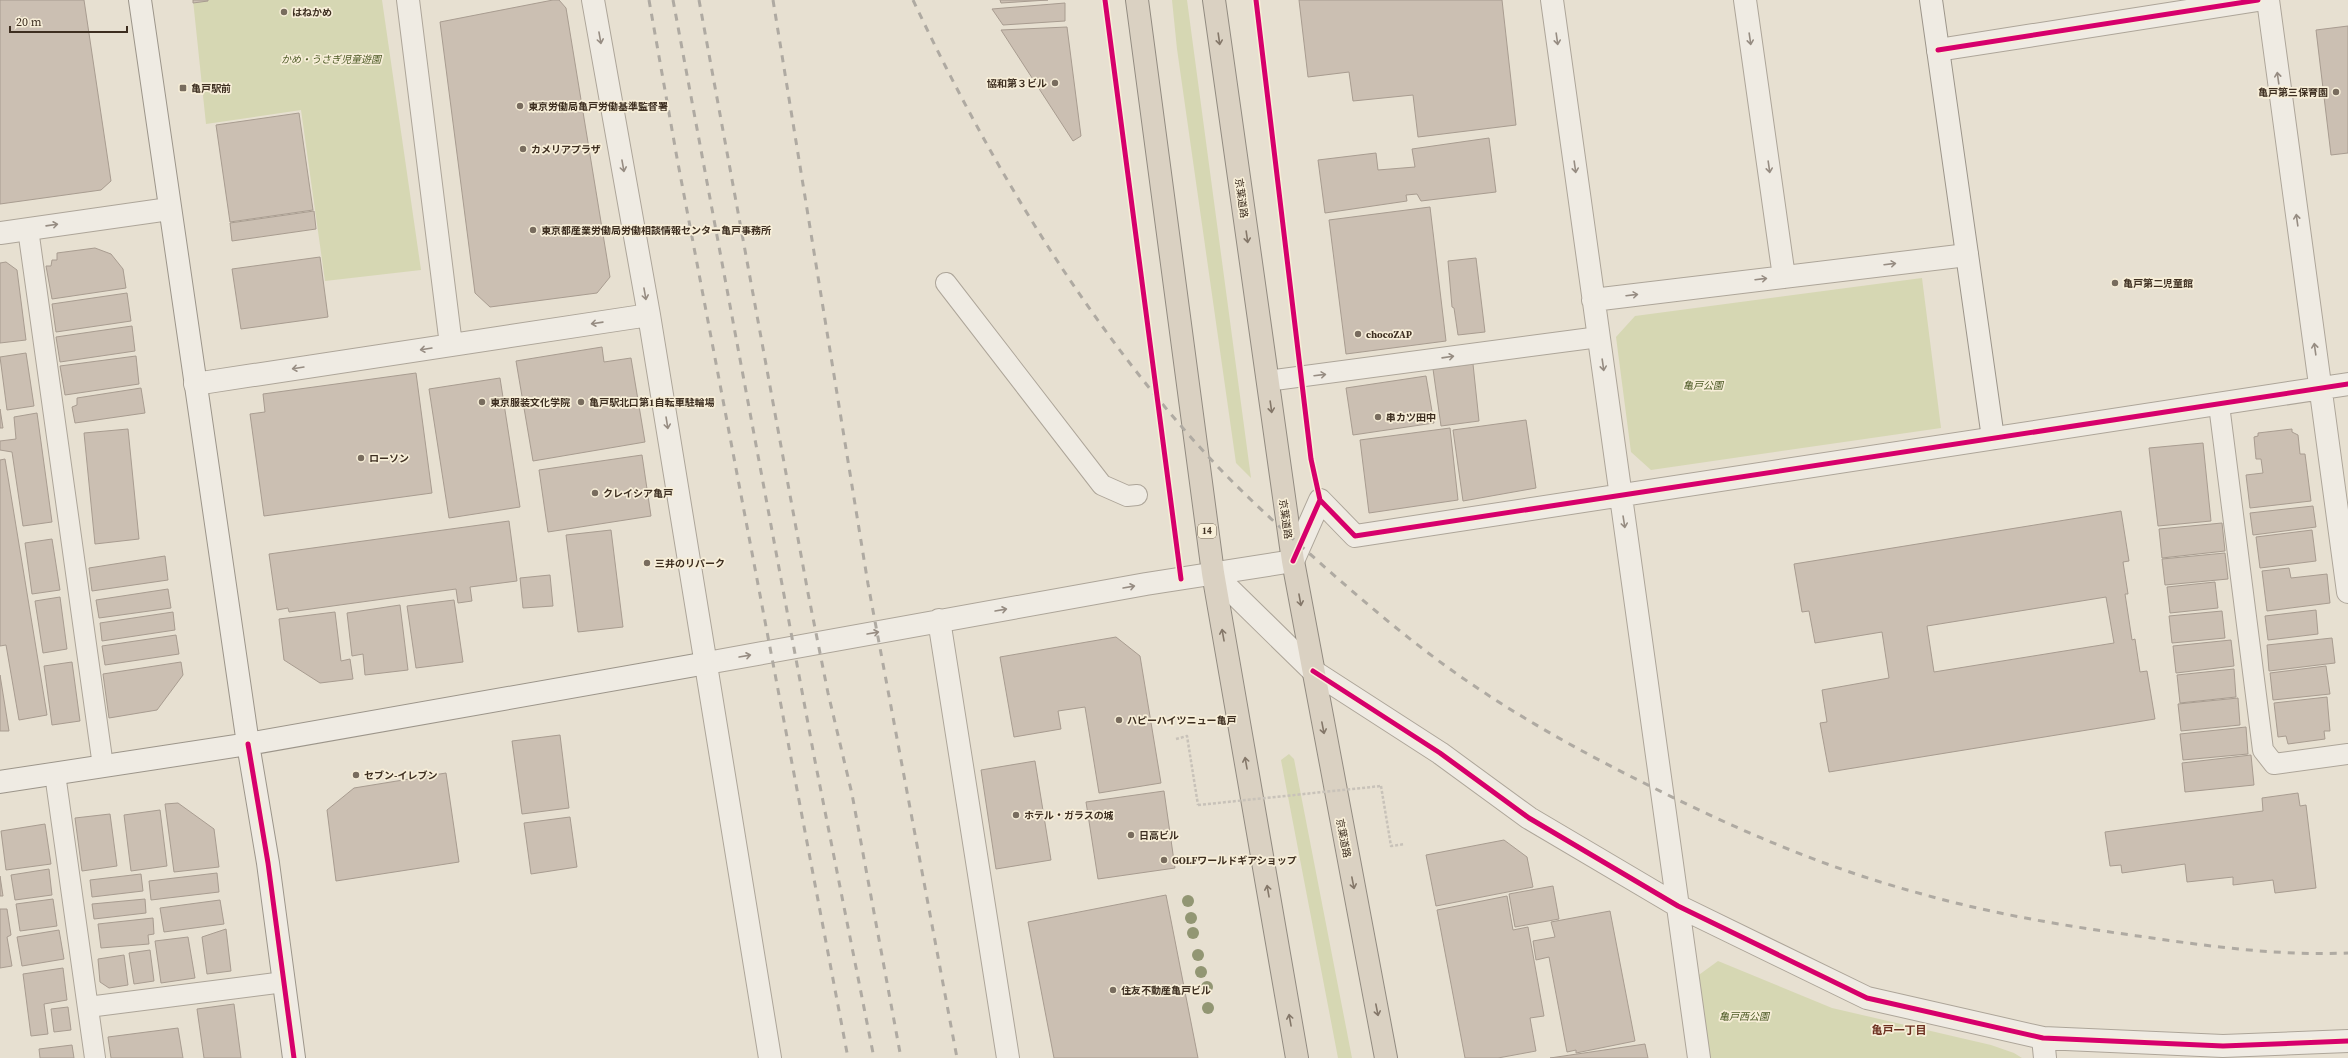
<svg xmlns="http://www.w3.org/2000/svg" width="2348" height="1058" font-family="'Source Serif 4','Noto Sans JP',serif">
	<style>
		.green { fill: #d6d7b3 }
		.building { fill: #cbbfb2; stroke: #a89c90; fill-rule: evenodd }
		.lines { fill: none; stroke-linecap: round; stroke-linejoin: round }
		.lane-casing { stroke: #ada599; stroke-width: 22 }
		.street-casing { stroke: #ada599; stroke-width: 24 }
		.secondary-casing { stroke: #9c958a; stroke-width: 24 }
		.highway-casing { stroke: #928b80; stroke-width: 24 }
		.path { stroke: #c8c2b9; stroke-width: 2.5; stroke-dasharray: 3 2; stroke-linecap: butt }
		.lane { stroke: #efebe3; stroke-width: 20 }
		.street { stroke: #efebe3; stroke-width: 22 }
		.secondary { stroke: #efebe3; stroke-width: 22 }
		.highway { stroke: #dad1c2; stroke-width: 22 }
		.rail { stroke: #afaaa2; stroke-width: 3; stroke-dasharray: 7 7; stroke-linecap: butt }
		.path-bridge { stroke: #c8c2b9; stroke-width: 2.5; stroke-dasharray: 3 2; stroke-linecap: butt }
		.cycleway-casing { stroke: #f7eed8; stroke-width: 8 }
		.cycleway { stroke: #d6006c; stroke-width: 5 }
		.tree { fill: #929673 }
		.oneway { stroke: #968c82 }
		.oneway2 { stroke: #847769 }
		.poi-dot { fill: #786c5e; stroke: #f7eed8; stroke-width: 1.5 }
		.labels { text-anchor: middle; stroke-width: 3.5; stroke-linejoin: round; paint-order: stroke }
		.shield { fill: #f7eed8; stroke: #756857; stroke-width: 1 }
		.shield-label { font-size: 9px; font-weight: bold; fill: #3d2e20 }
		.poi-label { font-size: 10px; font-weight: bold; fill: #3d2e20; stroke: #f7eed8; text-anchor: start }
		.park-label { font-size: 10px; font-style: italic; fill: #4d5a26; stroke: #f7eed8 }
		.street-label { font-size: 10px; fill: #3d2e20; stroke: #f7eed8 }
		.neighbourhood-label { font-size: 11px; font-weight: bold; fill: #6b2e1e; stroke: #f7eed8 }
	</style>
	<rect width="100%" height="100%" fill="#e7e0d1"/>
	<path class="green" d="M193,0H382L421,270L325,281L301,110L206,124Z
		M1172,0H1187L1251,478L1236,463L1177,49Z
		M1922,278L1941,428L1651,470L1631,452L1616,337L1635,316Z
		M1289,754L1294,759L1352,1058H1338L1281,760Z
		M1718,961L1832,1008L1991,1045L2014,1053L2022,1058H1709L1696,977Z"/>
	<path class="building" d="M0,0H84L111,181L101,190L0,204Z
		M193,0H208V1L193,3Z
		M553,0H559L566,8L610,277L597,293L490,307L475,293L440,22Z
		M1000,0H1048L1001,3Z
		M1299,0H1502L1516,125L1418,137L1413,95L1353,101L1349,72L1308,77Z
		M1065,3V21L1003,25L992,9Z
		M2348,26V153L2331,155L2316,30Z
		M1067,27L1081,136L1073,141L1001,30Z
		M299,113L313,210L230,222L216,125Z
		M1489,138L1496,192L1421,201L1417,194L1406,195L1407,201L1325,213L1318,160L1376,153L1378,170L1415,167L1412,149Z
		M1430,207L1446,341L1346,354L1329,220Z
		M314,211L316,229L232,241L230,223Z
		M95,248L111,254L123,269L126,288L52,299L46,266H51L52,260H57V253Z
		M320,257L328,317L241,329L232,269Z
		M1476,258L1485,332L1458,335L1454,308L1452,307L1448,261Z
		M6,262L17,270L26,340L0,343V263Z
		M127,293L131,321L56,332L52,304Z
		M132,326L135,351L60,362L56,337Z
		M602,347L604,362L631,358L645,442L533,461L516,361Z
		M26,353L34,406L7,410L0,357Z
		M136,356L139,384L65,395L60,366Z
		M1473,364L1479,421L1441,426L1433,369Z
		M416,373L432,493L264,516L250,414L265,412L263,394Z
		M1426,376L1434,423L1353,435L1346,388Z
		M500,378L520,507L449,518L429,389Z
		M141,388L145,413L75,423L72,407L77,405V398Z
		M0,409L3,428H0Z
		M37,413L52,522L23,526L12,452L0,450V441L16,439L14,417Z
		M1526,420L1536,488L1463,501L1453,430Z
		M1450,428L1458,500L1369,513L1360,440Z
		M128,429L139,539L95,544L84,433Z
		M2292,429V432L2298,435L2300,454H2305L2311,501L2250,508L2246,475L2263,473L2261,459H2256L2254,437L2258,436V433Z
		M2203,443L2211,521L2158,526L2149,448Z
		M642,455L651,516L548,532L539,470Z
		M5,459L47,715L19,720L6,645L0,646V460Z
		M2313,506L2316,527L2253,535L2250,513Z
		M2121,511L2129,561L2123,562L2128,594H2125L2132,640L2135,639L2140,672L2147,671L2155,719L1829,772L1820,723L1827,722L1822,690L1889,678L1882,632L1815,643L1809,611L1802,612L1794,564ZM2106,597L2114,643L1934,672L1927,626Z
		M509,521L517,581L470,587L472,601L458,603L456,589L289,612L288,608L277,610L269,554Z
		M2222,523L2225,551L2162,558L2159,529Z
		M611,530L623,627L578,632L566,535Z
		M2312,530L2316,561L2260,568L2256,537Z
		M52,539L60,590L32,594L25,543Z
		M2225,553L2228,579L2165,585L2162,559Z
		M165,556L168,580L92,591L89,568Z
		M2289,568L2291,578L2327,574L2330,603L2267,611L2262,571Z
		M550,575L553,606L523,608L520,578Z
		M2215,582L2218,608L2170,613L2167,587Z
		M168,589L171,608L99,618L96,600Z
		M60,597L67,649L43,653L35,601Z
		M454,600L463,662L416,668L407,606Z
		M400,605L408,670L365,675L363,654L352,656L347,613Z
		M2316,610L2318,634L2268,640L2265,616Z
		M2222,611L2225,638L2172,643L2169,616Z
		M173,612L175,630L102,641L100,623Z
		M335,612L341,661L350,659L353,679L320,683L284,660L279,619Z
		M176,635L179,654L105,665L102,646Z
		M1116,637L1140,656L1161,783L1099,793L1085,707L1058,711L1061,729L1014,737L1000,657Z
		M2332,638L2335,663L2269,671L2267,645Z
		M2231,640L2234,666L2176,673L2173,646Z
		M72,662L80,721L52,725L44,666Z
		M181,662L183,675L157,710L109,718L103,674Z
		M2326,666L2330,694L2273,700L2270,673Z
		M2234,669L2236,697L2180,703L2177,675Z
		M0,675L9,731H0Z
		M2327,697L2330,731H2324L2325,739L2288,744L2286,736L2278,737L2274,703Z
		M2238,698L2240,725L2181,731L2178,704Z
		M2246,727L2248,754L2183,760L2180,734Z
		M560,735L569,808L522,814L512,741Z
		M2251,755L2254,785L2185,792L2182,763Z
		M1035,761L1051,860L996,869L981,770Z
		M446,773L459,862L336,881L327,810L354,788Z
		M1164,791L1175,868L1098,879L1086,802Z
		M2298,793L2300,806L2306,805L2316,888L2275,893L2273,880L2233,885V877L2187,882L2185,864L2122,873L2121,865L2110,866L2105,832L2263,811L2262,798Z
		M178,803L214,829L219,867L174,872L165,804Z
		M160,810L167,866L131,871L124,815Z
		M110,814L117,866L82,871L75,818Z
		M570,817L577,867L531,874L524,823Z
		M45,824L51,864L6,870L1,831Z
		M1504,840L1527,857L1533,887L1436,906L1426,855Z
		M49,869L52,895L15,900L11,875Z
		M217,873L219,892L151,900L149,881Z
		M141,874L143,891L92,897L90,880Z
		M0,876L3,896H0Z
		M1553,886L1559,919L1515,927L1509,894Z
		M1166,895L1198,1058H1054L1028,922Z
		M1507,896L1513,930L1528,927L1544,1016L1530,1018L1536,1051L1498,1058H1465L1437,910Z
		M53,899L57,926L20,931L16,904Z
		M145,899L146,913L94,919L92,904Z
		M220,900L224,924L164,932L160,908Z
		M0,909H7L11,935L7,937L12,966L0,968Z
		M1610,911L1635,1041L1576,1053V1050L1567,1052L1549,957L1536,960L1533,941L1555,937L1551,922Z
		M153,918L154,934L148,935L149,944L101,948L98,924Z
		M226,929L231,971L207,974L202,937Z
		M59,930L64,959L22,966L17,937Z
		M188,937L195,978L161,983L155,941Z
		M150,950L154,981L134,984L129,953Z
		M124,955L128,985L109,988L100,982L98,959Z
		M63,968L67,1000L44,1004L48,1034L31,1036L23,974Z
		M234,1004L241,1058H204L197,1009Z
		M68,1007L71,1030L54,1032L51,1009Z
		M178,1028L183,1058H111L108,1037Z
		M1645,1044L1648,1058H1550Z
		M72,1045L74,1058H40L39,1049Z"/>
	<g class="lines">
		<g class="lane-casing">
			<path id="lane" d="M28,229L103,766
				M946,283L1102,485L1127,496L1137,495
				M1267,381L1599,337
				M2219,405L2263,750L2274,764L2348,754
				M55,774L95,1058
				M88,1007L284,982"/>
		</g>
		<g class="street-casing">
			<path id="street" d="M408,0L451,345
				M593,0L649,315L770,1058
				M1552,0L1699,1058
				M1745,0L1784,277
				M2268,0L2348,592
				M1938,50L2258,0
				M0,233L169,209
				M1593,300L1967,255
				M195,384L649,315
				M1213,573L1313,671L1440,753L1529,818L1678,906L1867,998L2043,1038L2223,1046L2348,1041
				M939,620L1008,1058
				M707,663L1146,584L1293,561L1320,500L1355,536L2348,384
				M2043,1038L2045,1058"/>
		</g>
		<g class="secondary-casing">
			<path id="secondary" d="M140,0L248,744L268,863L294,1058
				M1931,0L1993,438
				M0,782L248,744L707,663"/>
		</g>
		<g class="highway-casing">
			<path id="highway" d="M1137,0L1213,573L1297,1058
				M1214,0L1293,561L1386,1058"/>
		</g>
		<path class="path" d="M1176,739L1187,736L1198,805
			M1381,786L1391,846L1405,844"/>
		<use href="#lane" class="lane"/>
		<use href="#street" class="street"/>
		<use href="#secondary" class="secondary"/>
		<use href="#highway" class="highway"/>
		<path class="rail" d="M649,0L677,158L848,1058
			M673,0L815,761L874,1058
			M699,0L808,593L828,693L852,794L901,1058
			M773,0L868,584L957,1058
			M913,0C990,163 1083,319 1205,453C1238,489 1274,522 1310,554C1347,587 1384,619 1423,649C1493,703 1571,747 1650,786C1737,830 1828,869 1922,894C1993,914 2065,926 2138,936C2207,946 2278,956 2348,953"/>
		<path class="path-bridge" d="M1198,805L1381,786"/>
		<g class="cycleway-casing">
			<path id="cycleway" d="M1105,0L1181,579
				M1256,0L1311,459L1320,500
				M1938,50L2258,0
				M1293,561L1320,500L1355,536L2348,384
				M1313,671L1440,753L1529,818L1678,906L1867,998L2043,1038L2223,1046L2348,1041
				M248,744L268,863L294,1058"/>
		</g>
		<use href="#cycleway" class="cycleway"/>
	</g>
	<g class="tree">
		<circle cx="1188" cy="901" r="6"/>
		<circle cx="1191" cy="918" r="6"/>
		<circle cx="1193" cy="933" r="6"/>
		<circle cx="1198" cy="955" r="6"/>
		<circle cx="1201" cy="972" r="6"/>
		<circle cx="1207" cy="987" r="6"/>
		<circle cx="1208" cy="1008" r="6"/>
	</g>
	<defs><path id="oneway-shaft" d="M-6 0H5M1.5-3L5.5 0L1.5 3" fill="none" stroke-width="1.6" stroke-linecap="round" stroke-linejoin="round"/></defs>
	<g class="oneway">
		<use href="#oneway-shaft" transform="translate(600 38) rotate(80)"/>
		<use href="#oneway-shaft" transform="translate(1557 39) rotate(82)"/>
		<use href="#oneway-shaft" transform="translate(1750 39) rotate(82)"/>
		<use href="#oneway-shaft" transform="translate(2278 78) rotate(-98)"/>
		<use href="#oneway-shaft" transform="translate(623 166) rotate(80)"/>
		<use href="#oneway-shaft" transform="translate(1575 167) rotate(82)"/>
		<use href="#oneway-shaft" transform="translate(1769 167) rotate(82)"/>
		<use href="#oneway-shaft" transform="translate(2297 220) rotate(-98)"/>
		<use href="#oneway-shaft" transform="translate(52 225) rotate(-8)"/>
		<use href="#oneway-shaft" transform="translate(1890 264) rotate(-7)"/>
		<use href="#oneway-shaft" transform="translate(1761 279) rotate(-7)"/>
		<use href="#oneway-shaft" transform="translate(645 294) rotate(80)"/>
		<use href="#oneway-shaft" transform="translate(1632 295) rotate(-7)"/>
		<use href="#oneway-shaft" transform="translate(597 323) rotate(172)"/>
		<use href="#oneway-shaft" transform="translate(426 349) rotate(171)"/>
		<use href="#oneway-shaft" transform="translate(2315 349) rotate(-98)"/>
		<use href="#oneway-shaft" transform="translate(1448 357) rotate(-8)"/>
		<use href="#oneway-shaft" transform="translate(1603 365) rotate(82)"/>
		<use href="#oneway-shaft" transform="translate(298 368) rotate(171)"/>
		<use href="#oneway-shaft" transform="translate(1320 375) rotate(-7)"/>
		<use href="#oneway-shaft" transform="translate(667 423) rotate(81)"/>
		<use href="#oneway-shaft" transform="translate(1624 522) rotate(81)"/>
		<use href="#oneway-shaft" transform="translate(1129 587) rotate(-10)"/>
		<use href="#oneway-shaft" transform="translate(1001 610) rotate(-10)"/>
		<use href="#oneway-shaft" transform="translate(873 633) rotate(-10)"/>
		<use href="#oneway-shaft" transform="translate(745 656) rotate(-10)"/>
	</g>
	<g class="oneway2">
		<use href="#oneway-shaft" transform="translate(1219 39) rotate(82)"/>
		<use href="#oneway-shaft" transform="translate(1247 237) rotate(82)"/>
		<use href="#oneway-shaft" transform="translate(1271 407) rotate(82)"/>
		<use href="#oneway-shaft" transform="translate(1300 600) rotate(80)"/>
		<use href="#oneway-shaft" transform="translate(1223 635) rotate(-100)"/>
		<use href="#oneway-shaft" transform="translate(1323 728) rotate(79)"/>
		<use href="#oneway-shaft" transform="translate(1246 763) rotate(-100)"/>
		<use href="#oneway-shaft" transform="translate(1353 883) rotate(79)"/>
		<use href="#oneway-shaft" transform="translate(1268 891) rotate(-100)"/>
		<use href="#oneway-shaft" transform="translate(1377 1010) rotate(79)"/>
		<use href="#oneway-shaft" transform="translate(1290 1020) rotate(-100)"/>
	</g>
	<g class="poi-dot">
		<circle cx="284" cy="12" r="4"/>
		<circle cx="1055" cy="83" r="4"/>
		<rect x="179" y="84" width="8" height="8" rx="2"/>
		<circle cx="2336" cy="92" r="4"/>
		<circle cx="520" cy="106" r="4"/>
		<circle cx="523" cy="149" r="4"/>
		<circle cx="533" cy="230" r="4"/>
		<circle cx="2115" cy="283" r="4"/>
		<circle cx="1358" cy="334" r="4"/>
		<circle cx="482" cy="402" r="4"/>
		<circle cx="581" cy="402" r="4"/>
		<circle cx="1378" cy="417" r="4"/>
		<circle cx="361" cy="458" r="4"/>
		<circle cx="595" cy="493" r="4"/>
		<circle cx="647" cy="563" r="4"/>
		<circle cx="1119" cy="720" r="4"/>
		<circle cx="356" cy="775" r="4"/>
		<circle cx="1016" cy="815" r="4"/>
		<circle cx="1131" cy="835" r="4"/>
		<circle cx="1164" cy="860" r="4"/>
		<circle cx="1113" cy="990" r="4"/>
	</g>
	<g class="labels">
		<rect class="shield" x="1198" y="524" width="18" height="14" rx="3"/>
		<g class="shield-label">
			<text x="1207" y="534">14</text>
		</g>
		<g class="poi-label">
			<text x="292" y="16">はねかめ</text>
			<text x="1047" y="87" text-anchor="end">協和第３ビル</text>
			<text x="191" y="92">亀戸駅前</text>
			<text x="2328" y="96" text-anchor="end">亀戸第三保育園</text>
			<text x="528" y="110">東京労働局亀戸労働基準監督署</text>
			<text x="531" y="153">カメリアプラザ</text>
			<text x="541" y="234">東京都産業労働局労働相談情報センター亀戸事務所</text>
			<text x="2123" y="287">亀戸第二児童館</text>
			<text x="1366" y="338">chocoZAP</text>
			<text x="490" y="406">東京服装文化学院</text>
			<text x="589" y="406">亀戸駅北口第1自転車駐輪場</text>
			<text x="1386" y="421">串カツ田中</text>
			<text x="369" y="462">ローソン</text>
			<text x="603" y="497">クレイシア亀戸</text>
			<text x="655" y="567">三井のリパーク</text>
			<text x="1127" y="724">ハピーハイツニュー亀戸</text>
			<text x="364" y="779">セブン-イレブン</text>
			<text x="1024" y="819">ホテル・ガラスの城</text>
			<text x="1139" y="839">日高ビル</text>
			<text x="1172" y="864">GOLFワールドギアショップ</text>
			<text x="1121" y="994">住友不動産亀戸ビル</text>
		</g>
		<g class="park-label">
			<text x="331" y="63">かめ・うさぎ児童遊園</text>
			<text x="1703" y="389">亀戸公園</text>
			<text x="1744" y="1020">亀戸西公園</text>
		</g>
		<g class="street-label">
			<text transform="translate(1242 198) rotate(82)" y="4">京葉道路</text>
			<text transform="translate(1286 519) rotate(82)" y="4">京葉道路</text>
			<text transform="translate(1344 838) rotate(79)" y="4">京葉道路</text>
		</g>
		<g class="neighbourhood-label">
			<text x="1899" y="1034">亀戸一丁目</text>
		</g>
	</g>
	<path d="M10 26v6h117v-6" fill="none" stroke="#3d2e20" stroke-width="2"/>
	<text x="16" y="26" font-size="12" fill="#3d2e20" stroke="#f7eed8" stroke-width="3" paint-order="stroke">20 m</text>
</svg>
